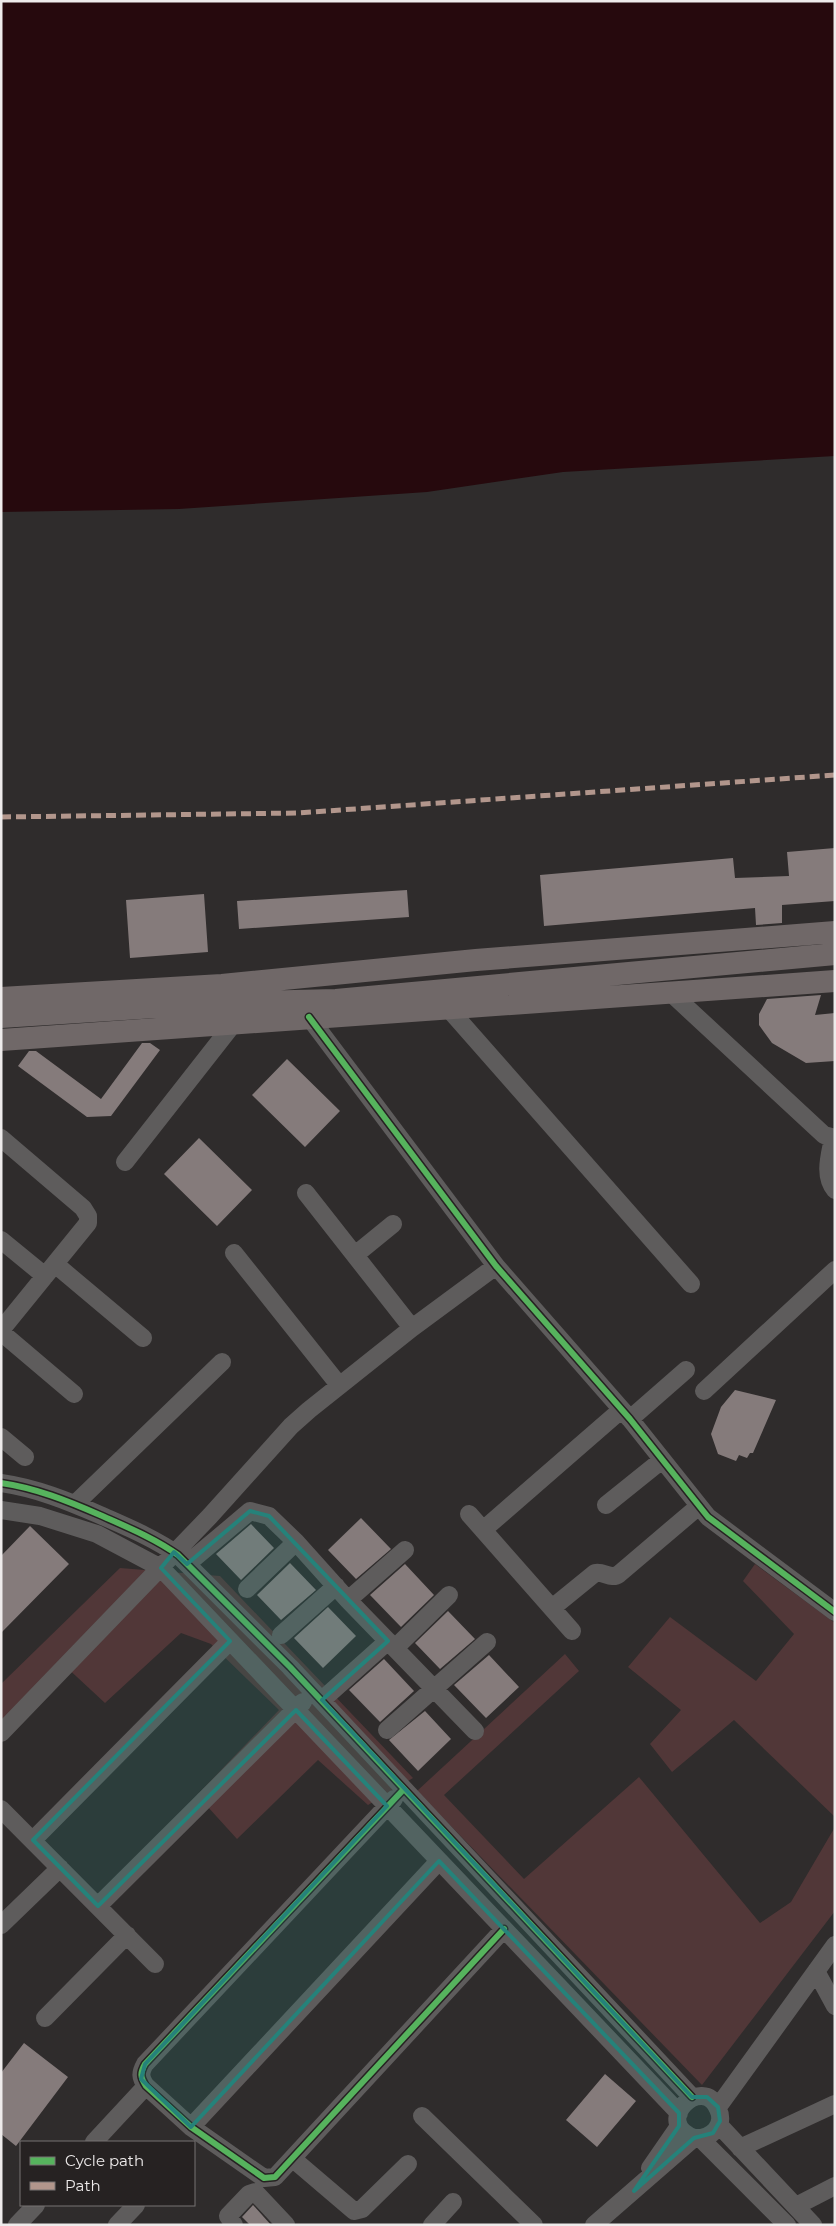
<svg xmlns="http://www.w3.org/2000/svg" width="836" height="2226" font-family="Montserrat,sans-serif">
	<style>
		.green { fill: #513738 }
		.water { fill: #26090d }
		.building { fill: #857b7b }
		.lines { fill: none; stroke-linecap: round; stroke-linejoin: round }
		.minor { stroke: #5e5c5c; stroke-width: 18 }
		.major { stroke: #706868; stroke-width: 22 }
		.quiet { stroke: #b2968c; stroke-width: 5; stroke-dasharray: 10 5; stroke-linecap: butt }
		.cycleway-casing { stroke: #262222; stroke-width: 9 }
		.cycleway { stroke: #56b35d; stroke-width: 6 }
		.marked { fill: #25827a; fill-opacity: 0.2; stroke: #25827a; stroke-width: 4; stroke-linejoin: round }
	</style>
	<rect width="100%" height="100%" fill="#2f2c2c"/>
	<path class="green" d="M755,1564L835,1623V1817L734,1720L672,1772L650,1744L681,1710L628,1667L670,1617L756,1681L794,1634L743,1581Z
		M120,1568L220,1576L413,1778L368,1805L318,1760L237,1839L197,1795L279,1710L211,1644L181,1633L105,1703L63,1664L1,1726V1684Z
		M565,1654L579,1671L444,1795L524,1879L639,1777L760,1923L791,1902L835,1827V1911L702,2085L417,1791Z"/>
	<path class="water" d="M1,1H835V456L563,472L427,492L179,509L1,512Z"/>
	<path class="building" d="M835,848V901L782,905V923L756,925L755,908L544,926L540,875L733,858L735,878L789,876L787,852Z
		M407,890L409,917L239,929L237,901Z
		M204,894L208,952L130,958L126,900Z
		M821,995L815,1015L835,1013V1061L806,1063L772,1043L759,1025V1014L767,999Z
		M142,1043H150L160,1050L111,1116L87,1117L18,1066L29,1051H36L101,1099Z
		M287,1059L340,1111L305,1147L252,1095Z
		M199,1138L252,1190L217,1226L164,1174Z
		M735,1390L776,1400L753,1453H750L747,1458L739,1455L736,1461L718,1454L711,1434L721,1407Z
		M361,1518L391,1549L356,1579L328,1550Z
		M251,1524L274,1548L241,1580L216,1554Z
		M30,1526L69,1564L1,1633V1556Z
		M290,1563L316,1590L281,1620L257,1595Z
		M405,1564L434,1595L401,1627L370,1595Z
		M328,1607L356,1636L323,1668L294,1638Z
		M448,1611L475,1639L440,1669L415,1643Z
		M489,1655L519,1687L486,1718L454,1685Z
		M384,1659L414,1691L380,1722L349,1690Z
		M425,1711L451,1739L418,1771L389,1740Z
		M24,2043L68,2077L16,2146L1,2134V2073Z
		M605,2074L636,2101L597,2147L566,2120Z
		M253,2205L271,2225H250L242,2217Z"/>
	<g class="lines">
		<path class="minor" d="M671,993L824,1135L835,1138
			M448,1008L691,1284
			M309,1017L496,1266L630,1419L708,1517L835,1612
			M1,1138L83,1208L88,1216V1223L1,1330
			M833,1138C830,1155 823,1175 835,1190
			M125,1162L234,1023
			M306,1193L412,1328
			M1,1240L45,1276
			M234,1253L339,1385
			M355,1255L393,1224
			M55,1264L143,1338
			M1,1332L74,1394
			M704,1391L835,1270
			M630,1419L686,1370
			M1,1437L25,1457
			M1,1483C36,1488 68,1501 100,1515C127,1527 154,1538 178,1555L290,1667L692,2097
			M75,1504L222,1362
			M606,1505L662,1460
			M1,1510L40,1516L97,1534L161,1568L679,2113
			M469,1514L572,1631
			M483,1530L621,1410
			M187,1564L250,1511L269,1516L296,1542L348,1600L475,1731
			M247,1589L296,1542
			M348,1600L405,1550
			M552,1608L595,1573C604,1571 611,1580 619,1574L699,1506
			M281,1635L336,1586
			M395,1648L449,1595
			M322,1700L388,1641
			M387,1730L487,1642
			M1,1733L210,1516L291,1426L309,1410L412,1328L496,1266
			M394,1799L145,2064C140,2073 140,2077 146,2086L191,2127L264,2178L275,2177L504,1929
			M1,1809L155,1964
			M33,1840L230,1641
			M98,1906L303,1702
			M1,1925L60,1868
			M816,1971L835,2006
			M45,2018L127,1935
			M718,2107L835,1945
			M422,2116L534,2225
			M719,2125L813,2225
			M191,2127L439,1861
			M701,2139L787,2225
			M94,2142L146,2086
			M740,2148L835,2104
			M293,2159L354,2211L362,2209L408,2164
			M650,2168L679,2126
			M796,2206L835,2186
			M17,2225L36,2205
			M117,2225L136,2205
			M234,2225L228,2216L249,2194L255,2192L286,2225
			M432,2225L453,2202
			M594,2225L694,2138C711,2139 726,2126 718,2109C703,2073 651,2122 694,2138"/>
		<path class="major" d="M1,998L222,985L476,960L835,932
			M1,1017L217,1003L336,1000L835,954
			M1,1040L835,981"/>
		<path class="quiet" d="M1,817L298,813L835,775"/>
		<g class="cycleway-casing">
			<path id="cycleway" d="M309,1017L496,1266L630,1419L708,1517L835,1612
				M1,1483C36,1488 68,1501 100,1515C127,1527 154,1538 178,1555L290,1667L692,2097
				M404,1789L145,2064C140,2073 140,2077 146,2086L191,2127L264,2178L275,2177L504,1929"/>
		</g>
		<use href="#cycleway" class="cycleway"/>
	</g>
	<path class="marked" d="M250,1511L269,1516L388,1641L322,1700L692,2097H707L718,2107L720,2121L713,2133L694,2138L634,2191L679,2126V2113L439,1861L191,2127L141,2079L145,2064L387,1806L296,1710L98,1906L33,1840L230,1641L161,1568L174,1552L187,1564Z"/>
	<rect width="836" height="2226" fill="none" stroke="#eeebeb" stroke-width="5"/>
	<rect x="20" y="2141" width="175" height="65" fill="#262222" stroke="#767272"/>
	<rect x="30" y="2157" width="25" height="8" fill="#56b35d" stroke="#767272"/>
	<text x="65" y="2166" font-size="15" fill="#eeebeb">Cycle path</text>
	<rect x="30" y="2182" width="25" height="8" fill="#b2968c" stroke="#767272"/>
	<text x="65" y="2191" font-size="15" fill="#eeebeb">Path</text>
</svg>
